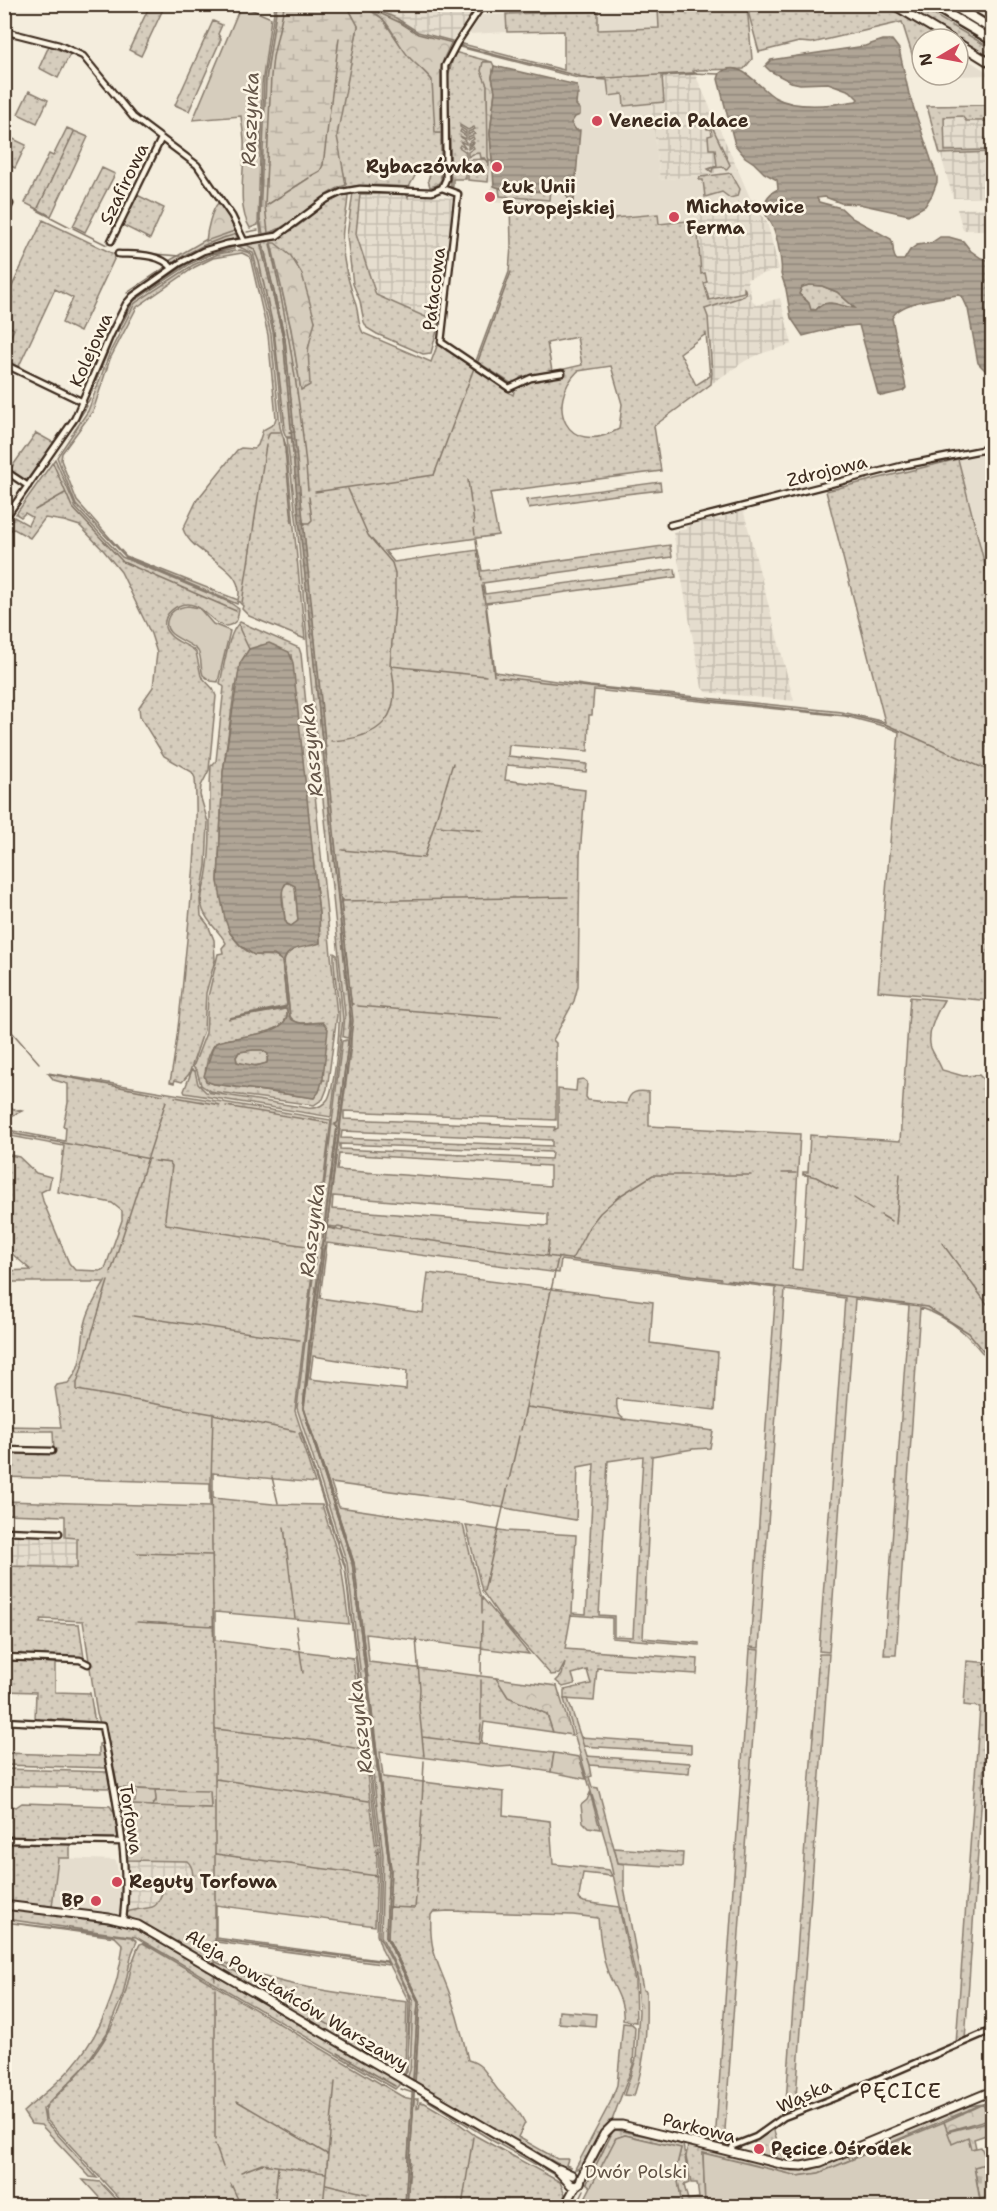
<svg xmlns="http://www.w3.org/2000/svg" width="997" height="2211" font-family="'Shantell Sans',sans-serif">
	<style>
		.built { fill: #e5ddce }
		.industrial { fill: url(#industrial-grid) }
		.grass { fill: url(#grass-dots); stroke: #887c6e; stroke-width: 1.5; fill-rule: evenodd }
		.forest { fill: url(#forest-crowns); stroke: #887c6e; stroke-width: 1.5 }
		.wetland { fill: url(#wetland-marsh); stroke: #887c6e; stroke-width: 1.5 }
		.cemetery { fill: url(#cemetery-stones); stroke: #887c6e; stroke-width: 1.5 }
		.garden { fill: #d6cdbd; stroke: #887c6e; stroke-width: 1.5 }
		.water { fill: url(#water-rules); stroke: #817466; stroke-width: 1.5; fill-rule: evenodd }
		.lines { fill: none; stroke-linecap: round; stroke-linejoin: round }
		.stream { stroke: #817466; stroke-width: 1.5 }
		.street-casing { stroke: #3b2a1e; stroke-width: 9 }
		.secondary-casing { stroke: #3b2a1e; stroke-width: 11 }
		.highway-casing { stroke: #3b2a1e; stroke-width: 13 }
		.street { stroke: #fcf5e5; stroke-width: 4.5 }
		.secondary { stroke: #fcf5e5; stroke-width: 7 }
		.highway { stroke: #fcf5e5; stroke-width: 8 }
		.poi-dot { fill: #d1495b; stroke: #fcf5e5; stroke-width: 2 }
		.labels { text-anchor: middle; stroke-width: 5; stroke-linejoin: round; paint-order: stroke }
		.poi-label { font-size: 18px; font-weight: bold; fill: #3b2a1e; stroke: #fcf5e5; text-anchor: start }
		.street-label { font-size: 18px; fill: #3b2a1e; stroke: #fcf5e5 }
		.park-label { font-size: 18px; fill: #625346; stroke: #fcf5e5 }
		.water-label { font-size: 20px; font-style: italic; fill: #645548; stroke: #fcf5e5 }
		.quarter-label { font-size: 21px; letter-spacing: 1.5px; fill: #3b2a1e; stroke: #fcf5e5 }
	</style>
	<defs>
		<pattern id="industrial-grid" width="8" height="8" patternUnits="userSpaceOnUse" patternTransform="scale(1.5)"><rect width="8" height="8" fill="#e5ddce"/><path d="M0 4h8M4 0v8" fill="none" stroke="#c5beb0"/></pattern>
		<pattern id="grass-dots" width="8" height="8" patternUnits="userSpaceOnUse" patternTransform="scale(1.5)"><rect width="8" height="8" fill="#d6cdbd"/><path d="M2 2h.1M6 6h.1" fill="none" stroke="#b9b0a2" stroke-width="1.8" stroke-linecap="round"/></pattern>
		<pattern id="forest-crowns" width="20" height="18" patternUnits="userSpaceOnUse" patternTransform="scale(1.5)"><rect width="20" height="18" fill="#d6cdbd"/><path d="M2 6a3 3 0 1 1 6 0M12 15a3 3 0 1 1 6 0" fill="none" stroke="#b9b0a2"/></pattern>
		<pattern id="wetland-marsh" width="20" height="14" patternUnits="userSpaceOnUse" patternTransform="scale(1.5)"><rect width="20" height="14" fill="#d6cdbd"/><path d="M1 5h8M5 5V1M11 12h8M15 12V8" fill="none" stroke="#b9b0a2"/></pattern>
		<pattern id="cemetery-stones" width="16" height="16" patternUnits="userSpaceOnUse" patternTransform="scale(1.5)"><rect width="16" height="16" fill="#d6cdbd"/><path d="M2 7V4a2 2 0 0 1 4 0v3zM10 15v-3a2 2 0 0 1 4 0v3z" fill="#b9b0a2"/></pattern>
		<pattern id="water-rules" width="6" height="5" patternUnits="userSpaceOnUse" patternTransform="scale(1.5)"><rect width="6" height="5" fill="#b0a596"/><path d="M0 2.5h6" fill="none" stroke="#90877a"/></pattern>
	</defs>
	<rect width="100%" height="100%" fill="#f4eddd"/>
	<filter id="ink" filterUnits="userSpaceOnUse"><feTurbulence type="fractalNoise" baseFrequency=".0167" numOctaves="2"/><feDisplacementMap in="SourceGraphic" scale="12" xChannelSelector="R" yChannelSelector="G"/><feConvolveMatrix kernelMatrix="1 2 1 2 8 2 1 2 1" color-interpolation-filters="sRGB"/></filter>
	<g filter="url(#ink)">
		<path class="built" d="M658,9L659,28L598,30V11Z
			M506,14L507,32L469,34L482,15Z
			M958,56H962L992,75L918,77L913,57H922V75H958Z
			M578,78L608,80L623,94L625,106L651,104L660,180L738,170L751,200L696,205L697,220L659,224L657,214L614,218L613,214L575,207L488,202L492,182L468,180V160L472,158H454L451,131L486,107L489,161H492L493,182L560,190L578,175L580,130H575L571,123L578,109L576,99L579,94Z
			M992,453V593L958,459Z
			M58,1858L116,1860L121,1892L122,1911L119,1914L69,1911L67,1907H52Z"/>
		<path class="industrial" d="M473,11L452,41L418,32L387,13Z
			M695,74L738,170L660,180L651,104L664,102L662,76Z
			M992,105V197L953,198L927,106Z
			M360,194H406L409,197H412L413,195L454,198V208L439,323L376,295L356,234Z
			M757,199L759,212L767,222L779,269L747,279L752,300L756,305L780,298L792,344L760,354L745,361L711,384L696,205Z
			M992,208V230H963L957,209Z
			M743,509L794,701L706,692L702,688L673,532L686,529V526L716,517L718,519Z
			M5,1535L77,1538V1568L5,1566Z
			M126,1860L187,1861L192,1868V1882L190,1886L176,1883L166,1884L159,1903L154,1907L127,1913Z"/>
		<path class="grass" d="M150,5H165L141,56L129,50Z
			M275,5H277L266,81L261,234L259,219L264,79Z
			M356,5L367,6L366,8L382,18L401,46L432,80L436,133H441V180L437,185L430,187L428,180L430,174L425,171L416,174L409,187C376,185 346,180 318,201C303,212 289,226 271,234L322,196L346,185L336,136L358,26L350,11Z
			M749,5H887L945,39H922V57H913L902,22L812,43L799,42L759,52L749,15Z
			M897,5H917L992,49V61Z
			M747,6L752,59L744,69L699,70L693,71L695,74L662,76L664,102L624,106L623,94L609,96L607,80L578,78L460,47L463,44L564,70V31L507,32L506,14L598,11V30L659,28L658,9Z
			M213,21L222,25L218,34L221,39L189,111L175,105Z
			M49,46L70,54L58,78L39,68Z
			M454,52L492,62H483L482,71L487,85L489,163L485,158H481L480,153L473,154L468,157V152L474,148L473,146L468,149V147L474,143L473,142L468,145V143L474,139L473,137L468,140V137L475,134L473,132L468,135V132L475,129L474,127L468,130L460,125V127L466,131V134L461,130L460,132L466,136V139L460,136L466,142V144L460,141L466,149L460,145L459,147L466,152V179H453V186L449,189L447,185L448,150H449L447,139V72Z
			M29,91L48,100L37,123L18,114Z
			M992,105V121H966L962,116L944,117L945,151L992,150V152L940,154L927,106Z
			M67,128L88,137L51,216L25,203L49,154L53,156Z
			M7,136L26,145L15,168L5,163V142Z
			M484,159L489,163L488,182L468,180V160Z
			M102,168L115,174L85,232L73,226Z
			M731,173L740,189L738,196L730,198L722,192L705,197L703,180H699L700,177Z
			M499,188L549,192L550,189L549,200L500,196Z
			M353,192L407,193L408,194V197L406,194H360L356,234L376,295L439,323L431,353L423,354L377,334L367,328L364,322L360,301L353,284L347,236Z
			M348,193C348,206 345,217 343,229C340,254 348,279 355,302C359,312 357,323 363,333L431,362L437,346L441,345L513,395L515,387L527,381L564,373V369L582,365L577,337L547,343L552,371L521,377L516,383L512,384L476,361L509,272L511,246L510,202L575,207L613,214L614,218L658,214L659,224L697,220L701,274L705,273L707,282L704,283L709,300L744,292V288L745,289L746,294L744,296L705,309L708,317L712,373L711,384L654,426L661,471L490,493L498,535L385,551L394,562L478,550L482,571L670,545L672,557L483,583L485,594L675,569L676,577L486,603L495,672L590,686L842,712L885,722L826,491L958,459L992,593V1001L878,991L899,732L887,727L845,716L594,690L592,715H589L588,751L509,745L508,756L587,764L586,772L507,765L505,780L585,790L580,856L578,986L574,1001L553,1040L556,1043V1120L344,1111V1119L555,1127L554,1130L558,1128V1089L576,1091L577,1080L583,1079L587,1082L586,1097L588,1100L627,1104C629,1091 638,1090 649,1092V1126L800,1134L792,1269L802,1270L808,1175H803V1172H808L810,1135L900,1141L910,997L944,1000C937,1012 926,1034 931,1048C934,1055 939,1062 942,1070L963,1076L979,1075L991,1087L988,1195L992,1196V1365C971,1338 955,1319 920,1308L896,1655H884L909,1306L855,1299L829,1652L819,1651L845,1298L785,1290L759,1648L750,1647L776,1288L561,1260L559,1273L327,1243L320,1298L423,1313L428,1273L653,1302L650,1343L718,1352L715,1410L617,1399C616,1407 617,1415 624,1419L713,1431L710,1448L693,1449L652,1456L643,1638L699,1643V1645L612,1638V1618L571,1615L565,1649L698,1659L697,1674L597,1668L594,1701L564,1699V1690L591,1684L587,1670L572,1674L575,1684L563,1687L556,1681L562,1675L565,1663L559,1674L551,1675L503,1621L482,1591L466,1525L506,1531L576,1535L572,1613L586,1614L594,1464L578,1467L576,1520L457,1500L331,1483L339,1507L463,1525L480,1595L529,1654L366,1634L369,1662L496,1678L508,1697L547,1714L553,1732L484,1722L481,1744L554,1753L551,1772L514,1766L499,1767L380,1752L383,1777L504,1792L503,1815L550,1821L553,1864L609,1870L612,1876L583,1873L579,1897L580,1900L584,1902L619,1907L635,1981L636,2022L623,2020C625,2001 613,1987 607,1970C601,1953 600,1936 598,1918L573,1915L449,1911L433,1912L431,1915C429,1951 437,1960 449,1992C457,2015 463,2037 468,2060C485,2064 488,2078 498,2090C510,2103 516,2105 525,2123L518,2137L557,2159H568L566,2165L571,2167L569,2170L415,2084L420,2003L388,1938L389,1909L391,1907L389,1906L391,1869L354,1563L304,1408L326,1230L328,1228L342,1231L343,1228L327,1226L351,1045V1007L353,1004L351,1003L341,903L343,900L340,899L303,525L305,524L302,520L300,501L285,339L263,245H261L283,337L292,432H289L292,433V437H286L283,429L273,332L253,253L239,247V244C251,243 265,243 276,238C303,228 320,202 348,193ZM271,243L315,321L309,338L308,360L301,390L291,329ZM706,334L710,376L696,385L680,353ZM611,366L622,404L619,429C565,459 545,403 578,371ZM342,1131L552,1140V1146L341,1138ZM340,1144L551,1152L552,1153L551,1159L340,1149ZM339,1154L550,1166V1186L337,1170ZM333,1196L548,1214V1226L332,1209ZM313,1356L407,1371L406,1390L310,1379ZM643,1456L633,1637L614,1636V1616L599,1615L608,1461Z
			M137,195L164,208L150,239L122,225Z
			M43,220L116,255L80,332L62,323L73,298L55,289L19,366L26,371L5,360V349L14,329L5,324V313L12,297L8,295Z
			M237,230V238L204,247L172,264L169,261L205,240Z
			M234,245V249L212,254L190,264L134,301L118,331L115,330C120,321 124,309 131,301C157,275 198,252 234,245Z
			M240,250L250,253L252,256L271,334L280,427L286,446L305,639L249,616L242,609L243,606L238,601L237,604L126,557L76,505L57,457L88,411L110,352L135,303L193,265L218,254ZM242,253L250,257L268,335L276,418L274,424L263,430L258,445L254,449L241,448L237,450L197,500L183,529C193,558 247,565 238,600L126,556L77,501L61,460L62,453L93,411L110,359L137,307L195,267L213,258Z
			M809,285L822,286L837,292L855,308C842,307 835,303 822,304L816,310H811L807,301L799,294L802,287Z
			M36,433L52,442L55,441L27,480L24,481L9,471Z
			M287,438H292V441L350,1019L348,1038L343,1037L345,1015L309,662L298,535Z
			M55,459L76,508L122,557L229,602L239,609L237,620C215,643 205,591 176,607C171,610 166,614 165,621C164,626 165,630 169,634C176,643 188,644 196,652L201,676L213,689L216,696L209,770L201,786L200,795L208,822L206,866L200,900L201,916L208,925L214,940L215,960L206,993L204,1030L189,1074L182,1082L175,1080L174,1083L170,1082C179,1036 182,987 187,940C192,886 199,832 195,778L192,772L164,756L140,717L139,707L153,687L157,653L151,634L121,572L104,551L80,526L64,521L45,518L30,538L14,529L7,531L5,535V531L14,517L28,525L32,517L25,513L21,517L16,514Z
			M660,482L661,490L608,496L529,508L526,500Z
			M240,622L299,648L301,654L337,1015L327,1089L323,1099L314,1105L210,1091L201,1085L197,1071L193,1067L206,1033L208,997L218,954L223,953L222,948L226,943C219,930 208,924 203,910C199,899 204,888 206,878C213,841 208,803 211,766L216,761L224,687L220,683C224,668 228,631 240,622ZM291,655L319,914L320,943C306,946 286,946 284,963L290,1016C294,1023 303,1024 311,1022C316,1047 330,1076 314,1098L214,1084L206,1081C203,1070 209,1051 216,1043C235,1034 291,1038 287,1010L285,1009L229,1018L287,1006L282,961C274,952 264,958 253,954C243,951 236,941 230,933L218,881L223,772L235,686Z
			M287,882L295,886L298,921L291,926L287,924L285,920L282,889Z
			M334,953L337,955L343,1019L331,1117L185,1093L184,1091L192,1070L195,1071L198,1084L206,1092L308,1108C317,1109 323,1106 328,1099C335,1086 340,1028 339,1012C338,993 333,970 334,953Z
			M346,1040H348L347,1051L338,1123L335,1124L337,1127L309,1341L303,1409L352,1562L389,1864L386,1937L418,2002L413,2083L407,2079L410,2070L413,2001L381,1936L383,1855L347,1563L297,1408L342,1041Z
			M253,1050H262L268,1054L267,1063C258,1067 246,1066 237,1062L236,1057L239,1052Z
			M48,1073L331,1120L295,1411L345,1565L381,1855L379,1936L409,1995L411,2003L407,2072L403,2077L407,2068L409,2002L382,1950L377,1935L379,1858L345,1568L301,1433H299L315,1483L213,1473V1498L273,1504L322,1505L341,1565L349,1624L215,1612V1640L353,1658L377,1858L375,1926L216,1905V1938L386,1961L389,1965L216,1942V1958C269,1986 347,1994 407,2002L405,2069L400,2075L165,1935L127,1916V1913L130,1911C158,1904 153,1915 166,1884L176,1883L190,1886C194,1879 194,1867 187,1861L126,1860L117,1804L211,1808L210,1792L115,1788L114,1792L104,1723H100L97,1714L83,1621L41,1619L40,1623L79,1624L84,1658L5,1656V1566L77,1568V1538L65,1537V1516L5,1514V1501L210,1507V1483L5,1477V1452L54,1453L53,1431H5V1426L61,1427L55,1388L57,1385L68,1383C85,1366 80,1342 86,1321C89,1308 98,1294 105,1282H5L4,1271L31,1270L5,1248V1154L19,1157L36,1173L51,1177L49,1188L41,1192L43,1201L69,1263L75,1270L100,1271L105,1269L122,1220V1211L112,1203L58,1192L64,1146L5,1135V1107L22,1111L11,1116L8,1130L65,1141L66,1127L63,1126L68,1103V1084L54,1080Z
			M750,1649L759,1650L724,2144L731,2145L726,2147L664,2131L715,2142Z
			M819,1654H829L795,2110L785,2115Z
			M5,1660L55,1663V1692L90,1693L95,1723L35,1720L36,1692L5,1691Z
			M967,1661L991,1663L965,2040L956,2044L980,1707L964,1705Z
			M580,1737L691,1745V1753L583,1746Z
			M103,1743L107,1767L106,1768L5,1765V1753L99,1756V1744Z
			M586,1756L690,1763L689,1773L590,1765Z
			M5,1769L108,1772L110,1788L5,1786Z
			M22,1803L110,1806L115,1814L118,1838L116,1841L5,1838V1804L16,1807Z
			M7,1841L70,1843V1858H58L52,1907L5,1901L4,1856Z
			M614,1848L683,1853L682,1867L618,1863Z
			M5,1908L121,1924L143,1931L399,2081V2085L395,2089L136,1937L5,1919Z
			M5,1922L131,1937L137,1941L132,1953L123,1994L107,2033L84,2067L43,2109L45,2121L97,2178L90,2177L41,2125L31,2124L23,2112C39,2098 57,2084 71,2068C101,2034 118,1990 123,1945L115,1937Z
			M143,1943L403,2097L412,2099L405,2206H126L46,2119L45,2111L47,2105C80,2075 108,2044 123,2000C130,1981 130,1961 140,1944Z
			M623,2023L632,2024L635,2027L633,2065L611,2123L602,2131L589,2156L578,2169H575L610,2103L617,2085Z
			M423,2095L561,2177L560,2178L493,2141L422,2097Z
			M992,2098V2100L852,2159L850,2154L969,2106L983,2104Z
			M414,2099H418L417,2108H419L420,2102L425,2103L454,2120L476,2136L560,2182L565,2194L561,2206H407Z
			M773,2127L783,2161L754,2152V2148L760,2150V2148L754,2147L755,2140Z
			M617,2130L683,2144L689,2183L684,2185L688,2200L699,2198L697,2183H691L686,2157L688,2145L793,2171L810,2170L848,2155L850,2160L819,2173L798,2176L703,2153L705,2204L682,2206L676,2169L681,2148L625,2135L616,2138L591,2187L585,2182L584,2178L607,2137L612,2131Z
			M83,2180L100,2182L123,2206H107Z"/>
		<path class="forest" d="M367,6L396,18L418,32L452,41L444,58L441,70V133H435L432,80C425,71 416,65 409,57C394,40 389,16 366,8Z
			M483,62H492L494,66L492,77L495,91L490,133L492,161H489L488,157L487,85L481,71Z
			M219,202L237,230L206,241C207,231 211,210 219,202Z
			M271,243H275L291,256L302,274L315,321L308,349L310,385L301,390L291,329Z
			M496,1678L557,1686L572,1735L553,1732L547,1714L508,1697Z
			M564,1699H568L590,1765L592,1776L589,1777L592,1787L598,1788L618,1863L624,1864V1888L643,1990L646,1991C647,2030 646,2059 634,2096L624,2095L636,2059L639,2011L637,1982L606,1843Z
			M554,1753L579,1757L586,1779L551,1772Z
			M155,1790L210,1791L211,1808L152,1806L156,1802Z
			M590,1793L600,1829L588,1827L583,1822L581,1805L587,1800Z
			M983,2104L989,2119L947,2131L944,2122Z
			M990,2121L992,2133L974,2139L976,2148L971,2149L952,2144L947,2132Z"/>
		<path class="wetland" d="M277,5H357L352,6L350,11L358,26L337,136L346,185C315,195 292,230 263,234L260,219L266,81Z"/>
		<path class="cemetery" d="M559,2011L596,2014L595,2026L558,2023Z
			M992,2162V2196L980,2199L974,2167Z"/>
		<path class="garden" d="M241,5L271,18L262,84L258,225L250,228C237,208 244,172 244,149C245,138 242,127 241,116L193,120Z
			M705,121L710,122L730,165L726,170L723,167L713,168L712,172L708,169L717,166L715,149H709L708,136L712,135L711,129H707Z
			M188,606L199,608L213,624L230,631L218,682L211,681L203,675C200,667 202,658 198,651C190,640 160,637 168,618C171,610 180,607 188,606Z
			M115,1788L155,1790L156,1800L152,1806L117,1804L118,1798H126V1802H135L136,1792H124L117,1794Z
			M944,2122L952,2144L968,2137L971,2149L981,2147L984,2154L992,2151V2162L974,2167L981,2206H692L705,2204L703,2153L798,2176L819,2173Z
			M625,2135L681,2148L676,2169L682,2206H581L616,2138Z"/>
		<path class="water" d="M883,40H892L899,49L909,94L937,177V182L932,195L925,206L909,215L859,204L841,203L825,197L817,198L819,202L841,208L852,218L891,239C895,246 891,255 897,260H904L910,250L917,245L931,243L940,237H949L963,241L971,251L981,258L988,260L992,267L989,282L992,297V371L985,370L978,363L968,309L962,296L958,295C941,298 899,301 892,318L906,388L903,391L882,396L878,394L859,325L838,327L803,336L791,318L786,289L781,274C783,266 777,236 773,227C772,223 768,220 766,215C761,203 768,194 778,189L777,180L764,173L754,163L745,157L735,145L718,79L720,73C741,57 759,89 776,98C796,109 833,105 856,101L858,99L850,91L828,83L800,84L791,82L770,71L765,66L771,60L777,59L865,46ZM809,285L822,286L837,292L855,308C839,307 828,296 816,310H811L809,303L799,294L802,287Z
			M494,66L577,85L579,95H577L576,105L580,109V115L575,117L571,123L576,130H580L574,201L569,200L565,193L550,189L549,192C536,191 503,191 494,186L490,133L495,91L492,77Z
			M263,244L285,339L353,1021L304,1408L354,1563L391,1869L388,1938L420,2003L407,2206H405V2204L418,2002L386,1937L389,1864L352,1562L303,1409L310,1343L308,1341L310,1340L322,1250L320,1248L322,1246L337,1127L335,1125L338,1122L351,1022L298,509L283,337L261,245Z
			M269,643L289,652L293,663L319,914L320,943C308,948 289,945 284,960L290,1018C300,1027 311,1022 323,1022L328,1029L323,1079L319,1092L314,1098L214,1084L206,1081L204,1076L213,1047L216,1043C235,1034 291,1038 287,1010L285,1009L228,1019L286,1007L287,1005L282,961L274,955H254L240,945L230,933L225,919L221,899L218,881L223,772L240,663L249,649ZM287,882L295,886L298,921L291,926L287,924L285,920C284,908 278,890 287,882ZM253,1050H262L268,1054L267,1063L256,1066L237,1062L236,1057L239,1052Z"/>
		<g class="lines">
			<path class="stream" d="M360,4L401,23L418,34L453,43
				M460,46L590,79L691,73L719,74
				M311,176L320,171L323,165L339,38
				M451,186L448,77L454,54
				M267,205L309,178
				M70,227L37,210L74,132
				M73,228L107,245
				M247,232L258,230
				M268,233L265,205L271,76L273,57L284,7
				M270,244C288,326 302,407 308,490
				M240,246L247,245L254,249L259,262L274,331L285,427
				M154,254L180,256
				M172,263C193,249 212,240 237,234
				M127,293L167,266
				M139,297L193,260L233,247
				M117,331L131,304
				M478,361L511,272
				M91,393L115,334
				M88,402L90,398
				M75,425L87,406
				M289,432H295
				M267,439L270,432H280
				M284,439L292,522
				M53,463L72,507L123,562L236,611
				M468,480L471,503
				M348,489L368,535L392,563L395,573V606L390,665
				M315,492L434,475L474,368
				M472,508L474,524
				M35,510L65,493
				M302,523H309L312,520L309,497
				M474,528L475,535
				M476,540L478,557
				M479,562L481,580
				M482,586L485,603
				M242,603L266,445
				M486,609L489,633
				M239,624L240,630L249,649
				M490,640L494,676
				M498,677L852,716L885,724L992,772
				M331,741C381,738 403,718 391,666L486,676
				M437,826L481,830
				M342,850L424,858L453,763
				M341,901L568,897
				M358,1006L501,1018
				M4,1023L39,1063
				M50,1074L163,1095
				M322,1080H325
				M175,1097L220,1105
				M226,1106L328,1123
				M4,1132L150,1159
				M155,1161L170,1163L172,1166L165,1218L166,1224L313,1247
				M782,1173H796
				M803,1174L816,1177L838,1189
				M854,1198L872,1210
				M881,1215L891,1221
				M896,1224L900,1174
				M326,1227L337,1229
				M342,1229L721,1279
				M942,1243L987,1304
				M547,1257L549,1240
				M572,1259L589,1227L600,1213L618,1197L653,1175H751
				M111,1272L166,1101
				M727,1280L927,1307L969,1333L992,1361
				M108,1281L77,1383V1390L213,1414L295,1431
				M989,1307L992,1313
				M133,1316L300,1340
				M526,1407L626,1420
				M213,1414L211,1483L215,1729V1964
				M521,1430L558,1258
				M272,1477L278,1503
				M509,1480L519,1436
				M284,1527L295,1618
				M137,1553L211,1555
				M484,1591L508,1486
				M482,1613V1598
				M137,1622L214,1626
				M296,1626L303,1673
				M416,1638L420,1689L419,1707L424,1756
				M481,1674L482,1622
				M481,1720V1680
				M216,1729L311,1740L365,1750
				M422,1737L479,1744L481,1724
				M215,1779L369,1801
				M422,1804L424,1761
				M216,1854L377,1876
				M418,1864L422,1810
				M416,1892L418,1869
				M388,1907L415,1908L416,1897
				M4,1909L123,1925L140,1931L161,1942
				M216,1940L387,1962
				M216,1962L249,1978L403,2068
				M199,1964L208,1970
				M214,1973L215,1980
				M215,1988V2140
				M338,2053L395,2086
				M401,2089L413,2093
				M428,2099L558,2176
				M237,2101L327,2154
				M215,2144L223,2167
				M241,2172L262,2164L325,2173
				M587,2183L613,2131
				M231,2184L241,2206
				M326,2184L367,2194
				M395,2201L406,2204
				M274,2206L278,2167
				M323,2206L335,2082
				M462,2206L473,2137
				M576,2206L584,2190"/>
			<g class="street-casing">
				<path id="street" d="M4,31L59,45L83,56L133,117L197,165L232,216L244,241
					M442,188L458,194L441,342L509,388L531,378L562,373
					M4,196L6,197
					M4,216L10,204
					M111,241L161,139
					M118,254C135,255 160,253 172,268
					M4,364L83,402
					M4,470L28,486
					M4,520L75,418L110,336L126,304L133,296L180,263L203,251L227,244L277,236L327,199L342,192L360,189L432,192L442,188L446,179L445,66L457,43L483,4
					M670,525L905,465L992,448
					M4,1450L52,1451
					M4,1531L59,1533
					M4,1657L80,1660L88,1664
					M4,1721L102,1726C113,1786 131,1859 123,1920
					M4,1840L122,1842
					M731,2151L733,2146L756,2137L784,2117L834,2098L992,2030"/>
			</g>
			<g class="secondary-casing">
				<path id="secondary" d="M892,4L951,39
					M958,43L992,64
					M4,1905L109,1918L138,1925L529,2153L557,2170L571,2185L576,2186
					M559,2169L572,2175
					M565,2206L576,2186L580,2183L582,2176L604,2134L613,2125H622L785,2165L802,2166L821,2162L992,2091"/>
			</g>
			<g class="highway-casing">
				<path id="highway" d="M931,4L992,40
					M951,4L992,29"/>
			</g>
			<use href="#street" class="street"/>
			<use href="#secondary" class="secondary"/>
			<use href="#highway" class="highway"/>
		</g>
	</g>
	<g class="poi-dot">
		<circle cx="597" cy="121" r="6"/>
		<circle cx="497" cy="167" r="6"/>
		<circle cx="490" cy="197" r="6"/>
		<circle cx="674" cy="217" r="6"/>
		<circle cx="117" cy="1882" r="6"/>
		<circle cx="96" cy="1901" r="6"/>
		<circle cx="759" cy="2149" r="6"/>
	</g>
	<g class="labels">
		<g class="poi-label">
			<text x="609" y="127">Venecia Palace</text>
			<text x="485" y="173" text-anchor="end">Rybaczówka</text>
			<text x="502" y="193">Łuk Unii<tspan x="502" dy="21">Europejskiej</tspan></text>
			<text x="686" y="213">Michałowice<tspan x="686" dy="21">Ferma</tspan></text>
			<text x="129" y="1888">Reguły Torfowa</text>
			<text x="84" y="1907" text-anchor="end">BP</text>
			<text x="771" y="2155">Pęcice Ośrodek</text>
		</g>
		<g class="street-label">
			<text transform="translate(124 184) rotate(-64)" y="6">Szafirowa</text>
			<text transform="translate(434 289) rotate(-83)" y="6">Pałacowa</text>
			<text transform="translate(91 350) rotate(-66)" y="6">Kolejowa</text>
			<text transform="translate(827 471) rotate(-14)" y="6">Zdrojowa</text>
			<text transform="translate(131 1819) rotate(81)" y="6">Torfowa</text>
			<text transform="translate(297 2000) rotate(31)" y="6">Aleja Powstańców Warszawy</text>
			<text transform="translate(804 2096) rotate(-24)" y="6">Wąska</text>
			<text transform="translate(699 2128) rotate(14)" y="6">Parkowa</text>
		</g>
		<g class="park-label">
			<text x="636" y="2178">Dwór Polski</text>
		</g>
		<g class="water-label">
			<text transform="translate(250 119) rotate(-88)" y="7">Raszynka</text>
			<text transform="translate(311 750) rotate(-96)" y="7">Raszynka</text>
			<text transform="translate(312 1230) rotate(-83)" y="7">Raszynka</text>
			<text transform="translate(360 1727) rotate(-97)" y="7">Raszynka</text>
		</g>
		<g class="quarter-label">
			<text x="901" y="2098">PĘCICE</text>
		</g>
	</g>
	<rect width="997" height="2211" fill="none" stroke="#fcf5e5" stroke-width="24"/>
	<rect x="12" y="12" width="973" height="2187" fill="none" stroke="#3b2a1e" stroke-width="2" filter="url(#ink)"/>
	<g transform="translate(940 57) rotate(260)"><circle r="28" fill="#fcf5e5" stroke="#afa495" stroke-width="1.5"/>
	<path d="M0-4.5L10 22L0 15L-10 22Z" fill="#d1495b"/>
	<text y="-9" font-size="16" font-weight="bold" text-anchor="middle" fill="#3b2a1e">N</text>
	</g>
</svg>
